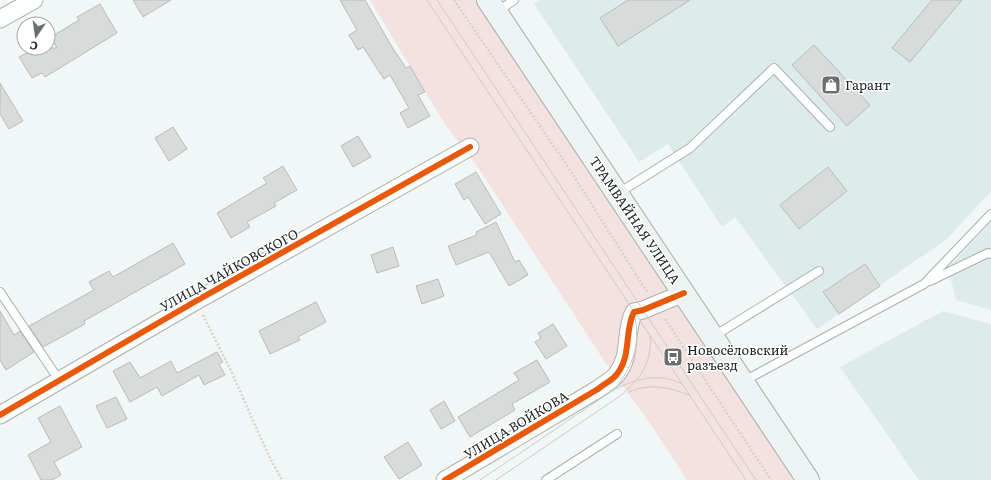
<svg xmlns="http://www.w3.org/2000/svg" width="991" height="480" font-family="Literata,serif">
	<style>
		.built { fill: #ddecea }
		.green { fill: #f4e2e0 }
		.building { fill: #d7dcdb; stroke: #b8bcbc }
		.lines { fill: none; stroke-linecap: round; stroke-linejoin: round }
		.service-casing { stroke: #abafae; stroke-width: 10 }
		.minor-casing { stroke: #abafae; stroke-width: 19 }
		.secondary-casing { stroke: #abafae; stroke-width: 24 }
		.path { stroke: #d2d4d3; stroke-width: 2.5; stroke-dasharray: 2 2; stroke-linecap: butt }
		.service { stroke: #fdfefe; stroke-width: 8 }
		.minor { stroke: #fdfefe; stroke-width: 17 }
		.secondary { stroke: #ecf3f2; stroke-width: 22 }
		.tram { stroke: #cacccc; stroke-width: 1 }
		.cycleway-casing { stroke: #fff; stroke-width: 8 }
		.cycleway { stroke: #e8590c; stroke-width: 6 }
		.labels { text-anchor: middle; stroke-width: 3; stroke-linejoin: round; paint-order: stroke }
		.poi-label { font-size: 13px; fill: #212625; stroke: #fff; text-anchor: start }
		.street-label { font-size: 13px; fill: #212625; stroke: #fff }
	</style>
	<rect width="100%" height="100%" fill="#f1f7f6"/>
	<path class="built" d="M540,0H991V191L947,239L817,329L735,217L722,227L668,144L639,162L534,4Z
		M991,222V310L956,300L948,268Z
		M943,311L991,324V480H919L840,367Z"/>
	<path class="green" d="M370,0H476L796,480H687L651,425L603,359L477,166L446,126Z"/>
	<path class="building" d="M133,0H171L143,17Z
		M340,0H365L392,47L406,68L410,66L425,92L418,95L430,116L408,128L400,113L409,108L390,75L384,79L363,47L358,50L349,35L357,30Z
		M628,0H690L618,46L600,18Z
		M932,0H962L910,62L892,48Z
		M100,4L117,33L45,77L42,73L32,78L19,57L37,48H57L51,37L79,20L77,17Z
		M814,45L870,105L847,126L792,65Z
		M0,83L23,121L9,129L0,114Z
		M173,127L187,149L169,161L155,138Z
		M358,136L371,157L353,167L341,146Z
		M283,166L297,190L274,203L276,206L247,222L250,227L231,238L217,213L267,183L263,178Z
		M828,167L847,191L799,229L780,205Z
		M476,172L501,214L485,224L468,197L464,200L455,184Z
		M496,222L515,262L519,260L528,275L509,286L489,252L456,265L448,246L477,235L476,232Z
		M173,243L185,264L84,321L85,324L43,347L29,326L94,290L89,282L109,271L113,277Z
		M393,247L399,266L377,273L371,255Z
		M865,264L880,286L839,314L823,292Z
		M438,279L444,296L422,304L416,286Z
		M316,302L326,322L298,337L300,340L270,354L259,331Z
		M0,311L14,335L20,331L34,352L6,370L0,360Z
		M553,324L567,346L546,359L535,342L541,338L538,333Z
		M217,352L223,362L219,364L225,375L204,385L199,375L162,396L157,387L130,402L113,371L130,362L140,378L171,361L177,373Z
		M537,360L550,382L512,404L515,410L470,437L458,417L519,380L514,373Z
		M116,397L127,419L107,428L96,406Z
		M444,401L455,421L441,429L430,410Z
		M60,406L82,447L54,462L61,475L52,480H41L28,455L51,442L38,418Z
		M408,442L422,465L399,479L384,457Z"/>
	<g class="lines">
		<g class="service-casing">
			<path id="service" d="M497,12L514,0
				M617,194L690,148L774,68L830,127
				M930,281L988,253L991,254
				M0,292L59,380
				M714,336L819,271
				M744,381L924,284L991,214
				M546,480L617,434"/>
		</g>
		<g class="minor-casing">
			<path id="minor" d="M0,19L34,0
				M0,415L196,301L470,147
				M445,480L598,389C604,384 613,380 617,374C632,355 624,331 634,312L643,310L684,293"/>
		</g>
		<g class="secondary-casing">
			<path id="secondary" d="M488,0L808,480"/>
		</g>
		<path class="path" d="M454,0L568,167L647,292
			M203,315L231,371L268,454L282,480
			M665,319L771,480"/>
		<use href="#service" class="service"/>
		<use href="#minor" class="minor"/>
		<use href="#secondary" class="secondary"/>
		<path class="tram" d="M427,0L746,480
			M437,0L756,480
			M616,388C634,363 640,346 635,315
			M629,392C649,383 669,387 689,395
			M480,480L615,389C636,379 660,372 682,384
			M496,480L620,396C640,379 652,364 650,337"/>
		<g class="cycleway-casing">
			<path id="cycleway" d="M0,415L196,301L470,147
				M445,480L598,389C604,384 613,380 617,374C632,355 624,331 634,312L643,310L684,293"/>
		</g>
		<use href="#cycleway" class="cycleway"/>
	</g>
	<defs>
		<g id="shop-square" transform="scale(1)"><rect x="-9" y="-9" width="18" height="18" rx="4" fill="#6a6f6e" stroke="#fff"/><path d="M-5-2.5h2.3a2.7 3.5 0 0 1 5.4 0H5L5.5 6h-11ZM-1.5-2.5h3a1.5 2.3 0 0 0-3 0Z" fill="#fff"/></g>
		<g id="bus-square" transform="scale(1)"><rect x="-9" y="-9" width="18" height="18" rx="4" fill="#6a6f6e" stroke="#fff"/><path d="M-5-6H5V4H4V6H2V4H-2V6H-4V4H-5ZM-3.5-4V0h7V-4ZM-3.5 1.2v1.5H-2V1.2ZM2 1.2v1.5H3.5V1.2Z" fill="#fff"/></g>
	</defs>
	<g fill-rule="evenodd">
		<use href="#shop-square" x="831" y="85"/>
		<use href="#bus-square" x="673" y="357"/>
	</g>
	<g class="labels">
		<g class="poi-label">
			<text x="845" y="90">Гарант</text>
			<text x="687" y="355">Новосёловский<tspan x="687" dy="15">разъезд</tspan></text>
		</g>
		<g class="street-label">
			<text transform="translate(635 220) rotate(56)" y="5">ТРАМВАЙНАЯ УЛИЦА</text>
			<text transform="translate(229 270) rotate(-29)" y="5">УЛИЦА ЧАЙКОВСКОГО</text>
			<text transform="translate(516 425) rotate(-31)" y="5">УЛИЦА ВОЙКОВА</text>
		</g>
	</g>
	<g transform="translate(36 36) rotate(193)"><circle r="19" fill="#ffffff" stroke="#a6a8a8"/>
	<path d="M0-3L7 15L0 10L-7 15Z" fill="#6a6f6e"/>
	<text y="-6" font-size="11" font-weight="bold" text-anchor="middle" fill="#212625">С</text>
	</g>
</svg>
